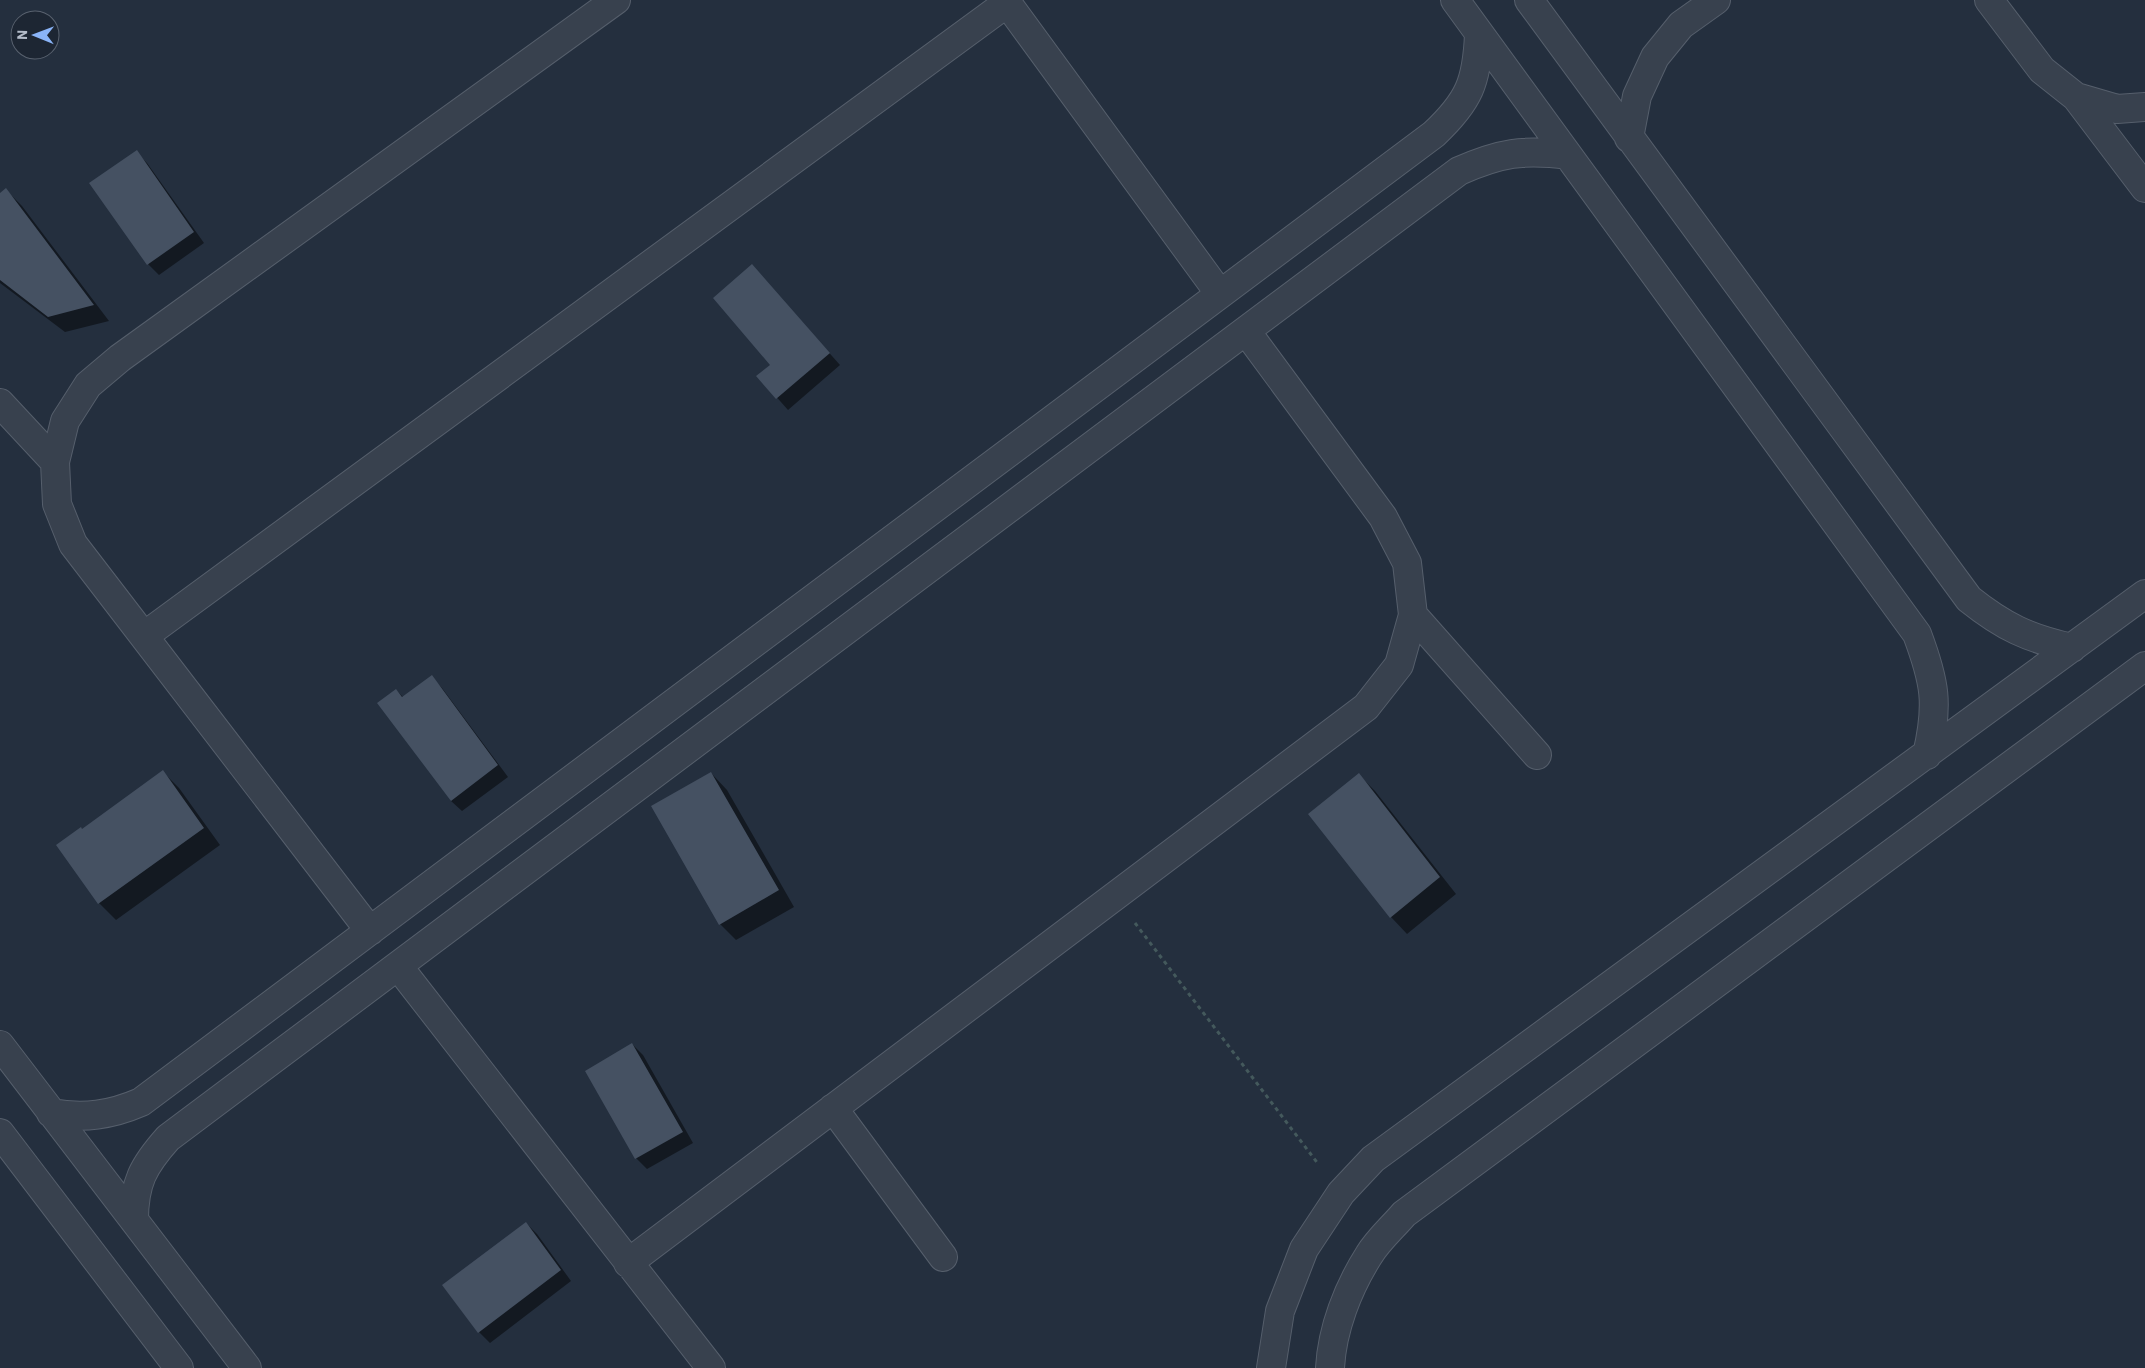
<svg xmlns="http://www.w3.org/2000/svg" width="2145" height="1368" font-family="'IBM Plex Sans',sans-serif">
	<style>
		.shadow { fill: #0007 }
		.building { fill: #455162 }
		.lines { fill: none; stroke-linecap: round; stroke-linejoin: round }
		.minor-casing { stroke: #565f6c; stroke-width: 30 }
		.path { stroke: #44595c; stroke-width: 3; stroke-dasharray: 4 4; stroke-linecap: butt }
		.minor { stroke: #38414e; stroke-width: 28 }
	</style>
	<rect width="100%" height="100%" fill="#242f3e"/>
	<path class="shadow" d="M136,152L147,163L204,243L159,275L148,264Z
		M6,190L22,206L109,321L65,332L0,283V195Z
		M752,266L840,365L788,410L758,376L772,365Z
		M432,677L442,688L508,777L462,811L451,801L396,690L404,698Z
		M163,772L179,788L220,845L116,920L99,903L58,845L82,830Z
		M711,773L727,790L794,907L736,940L720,924Z
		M1359,775L1375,791L1456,894L1407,934L1391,917Z
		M632,1044L643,1055L693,1143L647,1169L636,1158Z
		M526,1223L537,1234L571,1281L490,1343L479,1332L444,1285Z"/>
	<path class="building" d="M137,150L194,232L147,265L89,183Z
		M6,188L94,305L48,317L0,280V193Z
		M752,264L830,353L776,399L756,376L770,365L713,298Z
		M432,675L498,765L451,801L377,703L396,689L402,697Z
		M163,770L204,828L98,904L56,845L81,827L82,829Z
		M711,772L779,890L719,925L651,806Z
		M1359,773L1440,877L1390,918L1308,814Z
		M632,1043L683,1132L635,1159L585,1071Z
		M526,1222L561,1270L478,1333L442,1285Z"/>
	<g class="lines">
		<g class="minor-casing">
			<path id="minor" d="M1005,0L1220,294
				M1455,0L1917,634C1935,682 1939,704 1927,755
				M1529,0L1969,599C2004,627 2028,638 2072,648
				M1989,0L2042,70L2076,97L2117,109L2145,107
				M2076,97L2145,188
				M1629,138L1637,96L1655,57L1681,25L1716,0
				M0,403L55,462
				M1413,615L1537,755
				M144,636L1007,3
				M370,931L73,544L57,504L55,462L65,421L88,385L120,358L616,0
				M398,966L711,1368
				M0,1045L247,1368
				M833,1108L943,1257
				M51,1113C84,1119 111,1115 141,1102L1434,134C1469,101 1477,82 1479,34
				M0,1133L179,1368
				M134,1220C134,1183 143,1166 168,1138L1459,171C1500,153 1523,149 1568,155
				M628,1263L1366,707L1399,665L1413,615L1407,563L1383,517L1246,331
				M1271,1368L1280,1311L1304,1249L1341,1193L1373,1159L2145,594
				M1330,1368C1332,1329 1348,1288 1369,1255C1378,1240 1393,1227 1404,1214L2145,666"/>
		</g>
		<path class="path" d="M1135,923L1319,1165"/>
		<use href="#minor" class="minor"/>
	</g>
	<g transform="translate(35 35) rotate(271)"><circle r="24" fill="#1d2633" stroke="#59626f"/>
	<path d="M0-4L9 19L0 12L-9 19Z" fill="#8ab4f8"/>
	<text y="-8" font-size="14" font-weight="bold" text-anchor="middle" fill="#b4bcc9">N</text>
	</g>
</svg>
